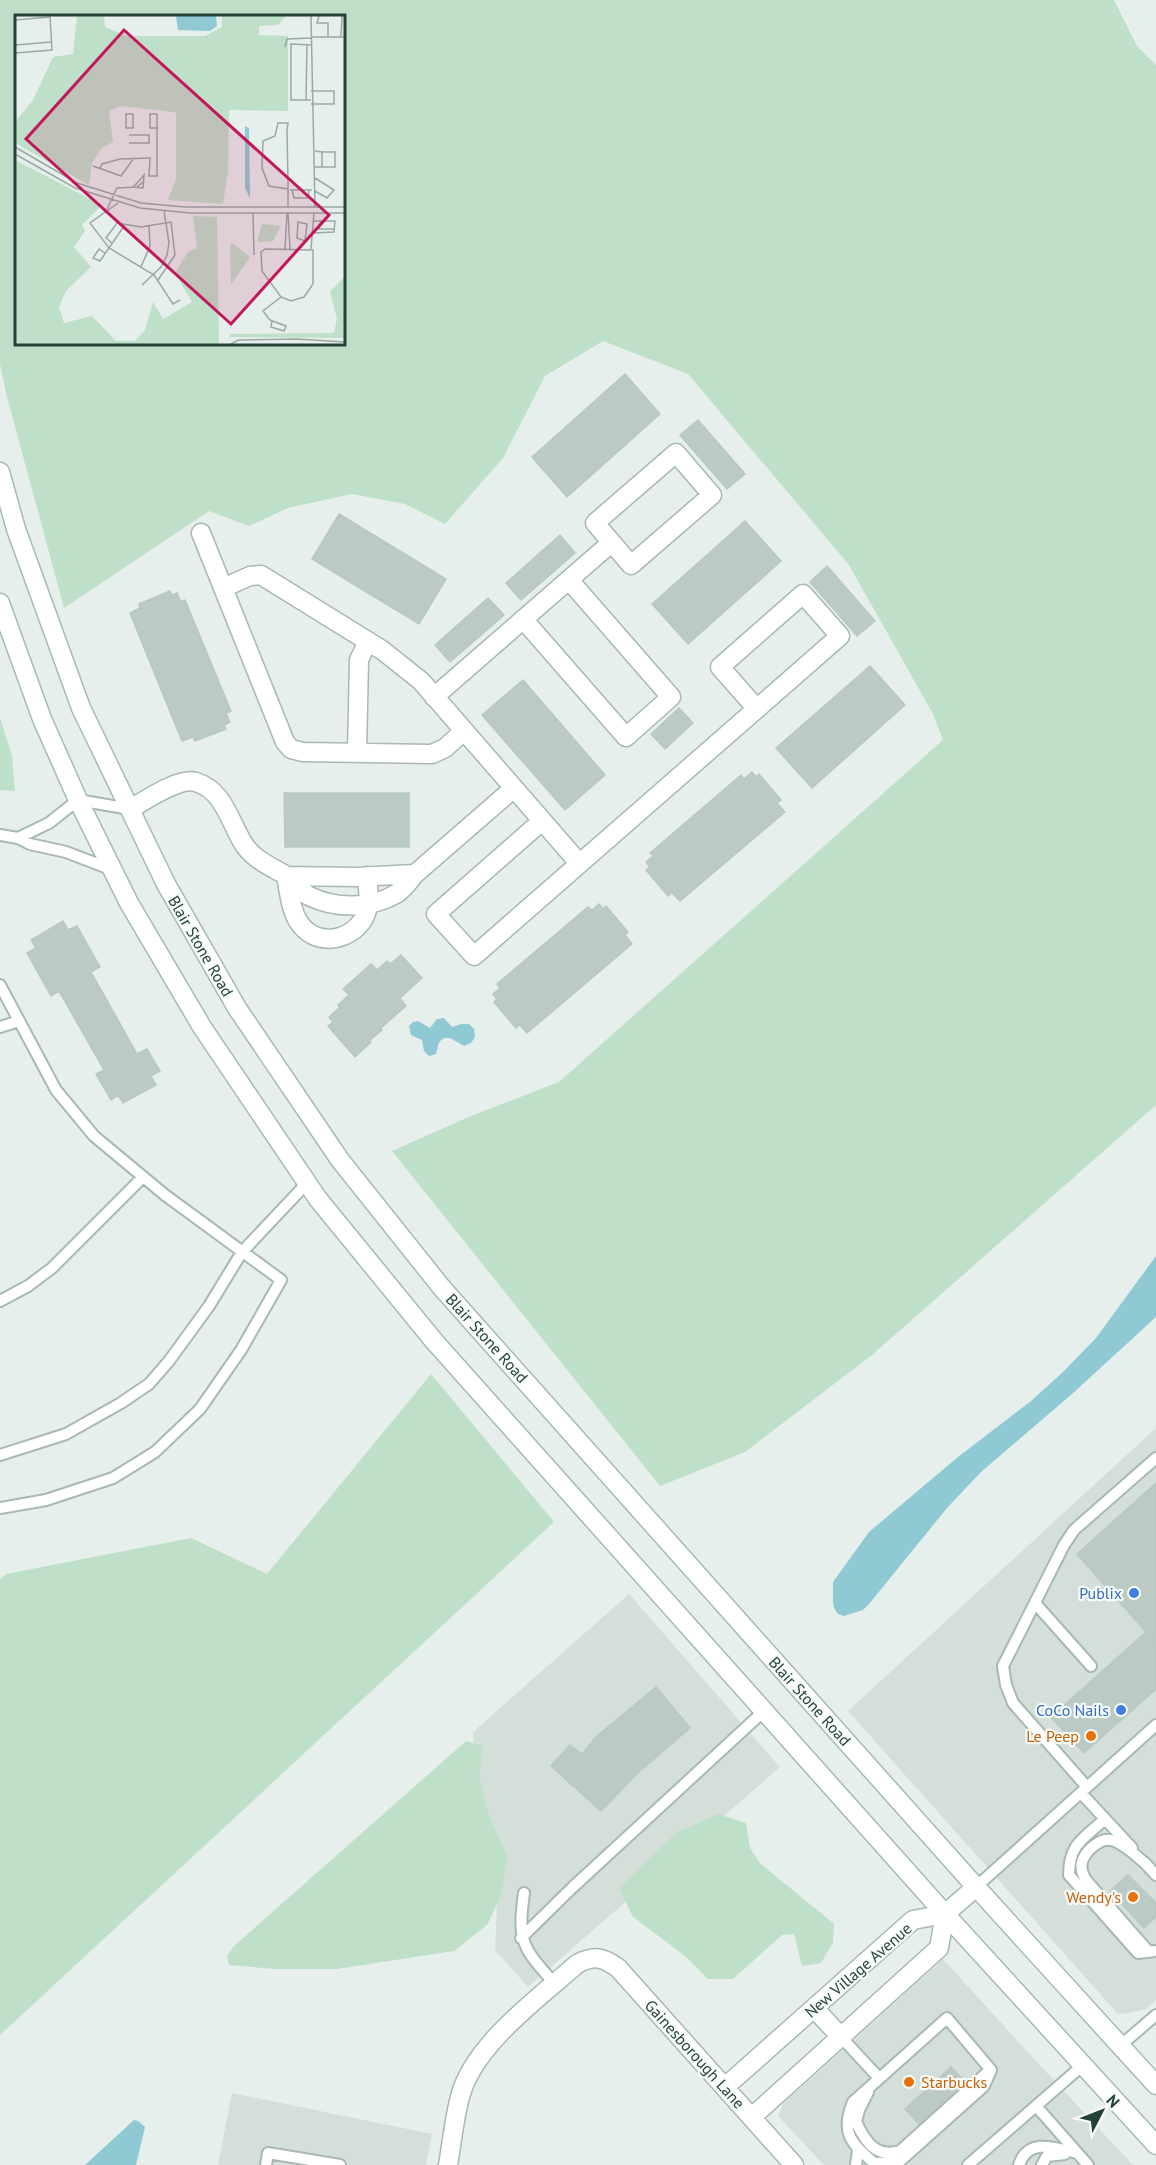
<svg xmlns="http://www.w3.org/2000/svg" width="1156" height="2165" font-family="'PT Sans',sans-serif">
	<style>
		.built { fill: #d4dfda }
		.green { fill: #bfe0c8; fill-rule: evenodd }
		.water { fill: #8ec9d4 }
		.building { fill: #bbcac4; stroke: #b8c9c2; stroke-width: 1.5 }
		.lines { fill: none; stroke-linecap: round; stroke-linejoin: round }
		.lane-casing { stroke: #a8b8b2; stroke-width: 14 }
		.street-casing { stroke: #a8b8b2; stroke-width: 21 }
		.secondary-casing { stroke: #a4bbb3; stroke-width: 21 }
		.lane { stroke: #fff; stroke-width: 10 }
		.street { stroke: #fff; stroke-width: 18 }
		.secondary { stroke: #fff; stroke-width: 18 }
		.shop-dot { fill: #3f7fe0; stroke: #f7fbf9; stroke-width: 2 }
		.food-dot { fill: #e8710a; stroke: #f7fbf9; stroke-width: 2 }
		.labels { text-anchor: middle; stroke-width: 4.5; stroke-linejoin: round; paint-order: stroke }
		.street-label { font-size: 16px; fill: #24423a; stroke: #f7fbf9 }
		.shop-label { font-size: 16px; fill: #366cbe; stroke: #f7fbf9; text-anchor: end }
		.food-label { font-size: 16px; fill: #c56008; stroke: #f7fbf9; text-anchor: end }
		.inset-road { fill: none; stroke: #98aaa4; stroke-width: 1.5 }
		.view { fill: #c2185b; fill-opacity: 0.15; stroke: #c2185b; stroke-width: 3 }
		.inset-edge { fill: none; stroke: #24423a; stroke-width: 3 }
	</style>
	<rect width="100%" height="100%" fill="#e6efeb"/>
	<path class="built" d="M1156,1428V2000L1146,2009L1125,2014L1117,2013L848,1711Z
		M629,1594L780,1767L528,1987L495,1950L500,1843L477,1801L473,1732Z
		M943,1959L1035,2060L1133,2165H824L778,2116L783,2104Z
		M232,2093L432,2134L426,2165H218Z"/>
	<path class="green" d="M0,0H1114L1137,46L1156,65V1105L872,1355L745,1452L660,1486L392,1151L471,1116L559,1082L943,740L933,714L849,565L688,374L603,341L545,376L503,458L445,524L405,504L352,494L288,508L249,526L209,511L64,608L6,393L0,364ZM16,16H344V344H16Z
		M0,718L12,755L15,791L0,790Z
		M431,1374L554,1522L0,2035V1580L6,1574L191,1538L267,1574Z
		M466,1741L483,1746L479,1776L488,1813L507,1856L502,1894L487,1925L454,1951L337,1969H275L229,1965L227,1956L234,1946Z
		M718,1814L746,1823L750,1848L760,1863L834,1924L833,1943L821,1963L802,1966L794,1934L782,1935L733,1979H708L685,1956L633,1917L619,1888L676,1833Z"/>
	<path class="water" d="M444,1018L452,1027L461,1024H469L474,1029L475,1037L471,1043L464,1046L450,1038H444L439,1042L436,1054L429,1056L424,1051L422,1040L411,1035L409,1026L413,1022L418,1021L430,1028L437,1019Z
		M1156,1256V1317L1072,1394L981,1472L947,1508L869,1604L863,1610L844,1616L838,1614L834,1608L833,1602V1582L869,1532L958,1457L1031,1401L1062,1373L1096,1338Z
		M134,2120L138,2121L145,2127L136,2165H85Z"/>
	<path class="building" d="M625,374L660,414L567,497L532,457Z
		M698,420L745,474L727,489L680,435Z
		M339,514L446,579L419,624L312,559Z
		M745,521L781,561L688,644L652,604Z
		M560,535L575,553L521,600L506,583Z
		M827,566L875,621L857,636L810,582Z
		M170,591L172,595L177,593L181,602L185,600L231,711L226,713L230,722L224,725L226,729L195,741L193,737L182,741L130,613L140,608L139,604Z
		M488,598L504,615L450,662L435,645Z
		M870,666L905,705L812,788L776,748Z
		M523,680L605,775L565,810L482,715Z
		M679,708L693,723L665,749L651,734Z
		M752,772L756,777L759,774L781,800L777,803L785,812L680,901L672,893L668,896L646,870L650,867L646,862L653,856L650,853L741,775L744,779Z
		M284,793H409V847H285Z
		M599,904L603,909L606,906L628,932L625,935L632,944L527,1033L519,1024L516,1028L494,1002L497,999L493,994L500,988L497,984L588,907L592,910Z
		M63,921L68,930L77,926L100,967L91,972L137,1054L147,1049L160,1071L151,1076L156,1085L123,1103L118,1095L111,1100L96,1074L104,1070L59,991L51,996L27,953L36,948L31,940Z
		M401,955L422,978L400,998L406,1006L381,1028L382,1030L370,1040L371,1042L355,1057L328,1026L333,1022L329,1017L340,1007L338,1005L349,995L343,989L371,964L377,970L387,961L390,964Z
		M1156,1483V1643L1077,1554Z
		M1146,1632L1156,1643V1689L1084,1753L1051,1717Z
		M656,1687L690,1728L639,1772L601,1811L551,1766L570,1745L582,1754L597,1736Z
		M1128,1875L1156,1903V1917L1144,1928L1110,1891Z
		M951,2067L965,2082L919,2124L905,2109Z"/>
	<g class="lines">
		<g class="lane-casing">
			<path id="lane" d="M0,835L18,838L30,844L66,852L113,870
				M18,838L49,823L78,800L130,809
				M0,985L56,1090L94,1136L165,1195L281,1280L241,1350L200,1409L155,1452L113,1478L46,1500L0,1508
				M0,1027L19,1021
				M0,1301L28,1286L52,1268L143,1177
				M0,1455L66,1434L121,1403L149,1384L169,1361L209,1306L242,1252L307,1183
				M1035,1603L1091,1666
				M1087,1787L1013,1703L1006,1685L1003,1666L1064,1545L1074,1530L1156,1458
				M1081,1793L1132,1848
				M1105,1819C1083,1839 1069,1844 1069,1875L1138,1953L1154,1951
				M1144,1862L1156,1875
				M1147,1865C1137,1857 1124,1843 1111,1840C1100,1838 1085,1851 1082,1862C1080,1869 1083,1875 1086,1880L1149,1952
				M976,1887L1156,1725
				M524,1893C517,1943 523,1948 555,1984
				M521,1938L573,1887L764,1711
				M947,2018L991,2070L984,2086L899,2162L874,2163C851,2143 840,2133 853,2102Z
				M841,2037L879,2078
				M1120,2046L1156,2015
				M868,2092L859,2110L856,2122C866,2143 876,2158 900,2151L989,2071
				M1036,2106L1088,2165
				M266,2165L268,2153L340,2165
				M856,2165L858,2150
				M968,2165L1083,2065
				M1019,2165C1028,2137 1056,2148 1077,2153
				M1042,2165L1047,2156L1065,2154"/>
		</g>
		<g class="street-casing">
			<path id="street" d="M676,453L712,495L631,565L595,523Z
				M201,533L285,742L291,749L303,752L432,754L445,748L464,731
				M223,588L250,576L261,575L382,650L421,681L579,863
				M523,619L626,737L671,697L569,580
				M434,697L611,543
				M357,753L359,660L368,641
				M130,809C146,800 179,777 196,782C225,791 230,824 245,846C255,860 270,866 285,875C293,881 299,891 309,896C335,909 370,909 396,894C404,889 409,881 415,874L356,877L286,876
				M542,821L436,914L474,956L840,636L803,594L720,667L757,709
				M415,874L514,788
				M286,876C289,890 290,908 298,921C314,947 349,943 364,918C371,905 368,890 367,876
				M814,2008L841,2037
				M725,2087L913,1920L945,1914L939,1948L752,2117
				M448,2165C452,2143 454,2119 460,2097C473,2045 539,1998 577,1964C594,1955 603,1957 618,1968L794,2165"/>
		</g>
		<g class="secondary-casing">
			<path id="secondary" d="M0,472L16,529L81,708L166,884L237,1008L340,1160L442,1288L976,1887L1156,2085
				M0,603L42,719L78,800L129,903L202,1027L318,1199L434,1341L945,1914L1156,2145
				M945,1914L976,1887"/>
		</g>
		<use href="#lane" class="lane"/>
		<use href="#street" class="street"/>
		<use href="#secondary" class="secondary"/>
	</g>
	<g class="shop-dot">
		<circle cx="1134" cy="1593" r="6"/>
		<circle cx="1121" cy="1710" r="6"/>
	</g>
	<g class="food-dot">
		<circle cx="1091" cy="1736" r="6"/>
		<circle cx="1133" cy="1897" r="6"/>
		<circle cx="909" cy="2082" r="6"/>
	</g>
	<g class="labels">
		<g class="street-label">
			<text transform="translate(201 946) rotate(60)" y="6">Blair Stone Road</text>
			<text transform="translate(487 1338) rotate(48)" y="6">Blair Stone Road</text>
			<text transform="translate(810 1701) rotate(48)" y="6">Blair Stone Road</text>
			<text transform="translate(858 1970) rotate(-41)" y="6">New Village Avenue</text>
			<text transform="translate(695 2054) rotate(48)" y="6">Gainesborough Lane</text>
		</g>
		<g class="shop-label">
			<text x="1122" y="1599">Publix</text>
			<text x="1109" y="1716">CoCo Nails</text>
		</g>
		<g class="food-label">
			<text x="1079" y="1742">Le Peep</text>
			<text x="1121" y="1903">Wendy's</text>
			<text x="921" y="2088" text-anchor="start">Starbucks</text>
		</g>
	</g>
	<g transform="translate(15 15)">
		<rect width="330" height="330" fill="#e6efeb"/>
		<path d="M62,1H89L90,12L112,21H190L207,12V1H271L263,10L244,11V20L273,21V96L214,95L213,157L208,189L153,185L161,164V98L158,97L105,91L94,96L98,127L87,133L77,148L74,170L0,128V107L18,85L38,42L58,39ZM0,145L87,190L67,210L70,216L59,232L76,252L51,276L44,292L49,308L77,301L101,326H120L130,315L138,287L148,304L177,287L160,258L173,237L182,233L178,201L202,202L204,329H0ZM247,209L266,211L258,226L242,227ZM217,228L235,242L216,270L215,229ZM330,261V323L215,322L213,329L215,319L319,318L322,304L315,277Z" fill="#bfe0c8"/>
		<path d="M161,1H201L202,11L195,16L163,15ZM230,111L234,113L235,183L230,173Z" fill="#8ec9d4"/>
		<path class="inset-road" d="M296,1L300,192M304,1L302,8H313V22M0,5L35,2M296,22H330M326,22L327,1M0,30L37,27M270,32L272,24L296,23M0,38L37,35L35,1M296,76H319V89H296M291,85L292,29M296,85H276V29L296,30M111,99H118V113H111ZM114,128H134V120H114M0,132L62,168L126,188L170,192H330M300,136L307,137V152M0,139L60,173L125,193L175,198H330M135,143L134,161H142V99H135V113H142M78,151L106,161L119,143M300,152H320V137H307M85,153L87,149L105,144L136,143M129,160L128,173L118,172L124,166ZM275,175H297M277,175L279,183H293L294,175M300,176L312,183L319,175L300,163M103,188L75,208L94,233L139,260L158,289L165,285M273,193V167L272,115L273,108H263L260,121L248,126L247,153L254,171L273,174M92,194L102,173L122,172L128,167M238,198L239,240M273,198L275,234M306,206L304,214H319M283,207L292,209L290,226L282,223ZM298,218L319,217L320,206H298M97,228L91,223L102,208L126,212L156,207L160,240L143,265M250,234L298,235V269L289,282L276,286L266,282L247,256L246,237ZM270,234L272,198M296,234L299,198M90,238L84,234L78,243L85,246L107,214L109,210M126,252L135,231L134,211M127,270L146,252L152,240L154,228L149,196M257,306L256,312L269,316L271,311L255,305L248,296L266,282M216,329L223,325L282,324L330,327"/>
		<path class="view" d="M109,15L314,200L216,309L11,124Z"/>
		<rect width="330" height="330" class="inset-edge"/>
	</g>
	<g transform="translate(1102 2111) rotate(48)" stroke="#f7fbf9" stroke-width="4.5" paint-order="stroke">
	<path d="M0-4.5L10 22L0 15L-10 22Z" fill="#24423a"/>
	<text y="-9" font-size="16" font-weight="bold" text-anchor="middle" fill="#24423a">N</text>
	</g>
</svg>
